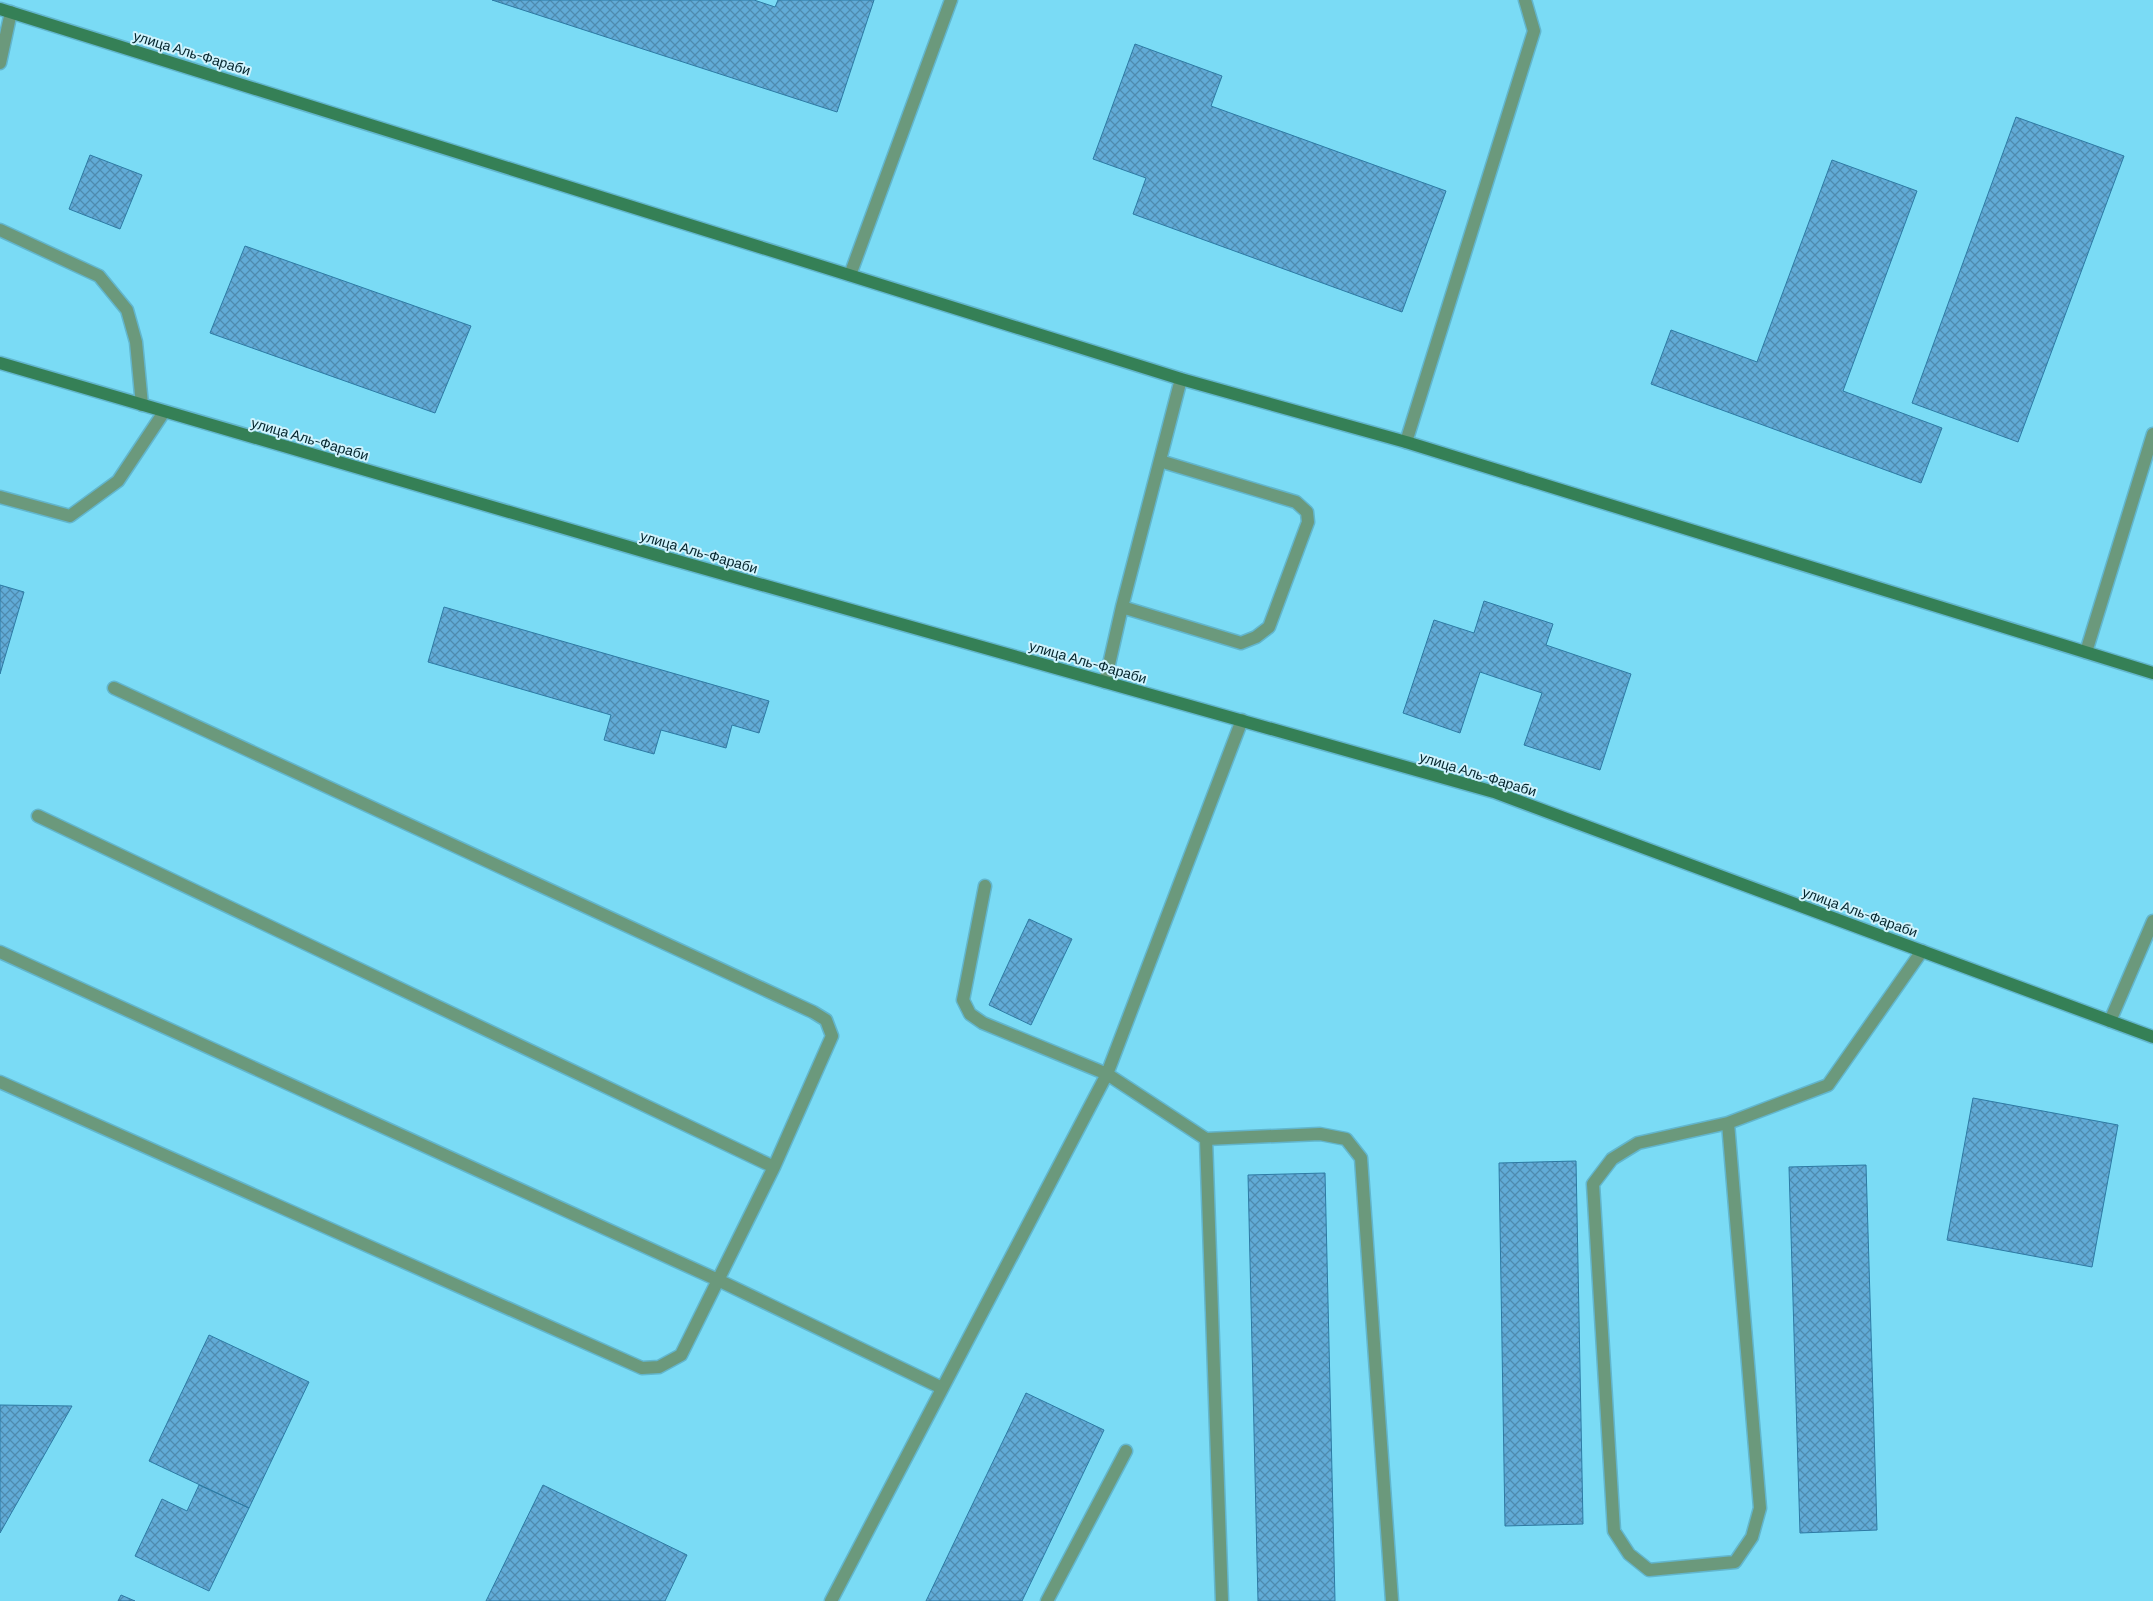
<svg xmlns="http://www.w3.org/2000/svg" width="2153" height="1601" font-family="Barlow,sans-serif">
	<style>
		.building { fill: url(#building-cross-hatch); stroke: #2d7aa4 }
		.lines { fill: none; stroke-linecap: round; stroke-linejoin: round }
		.lane-casing { stroke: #62b6cd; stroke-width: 15 }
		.secondary-casing { stroke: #62b6cd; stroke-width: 15 }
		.lane { stroke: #6b997c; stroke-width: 12 }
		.secondary { stroke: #358056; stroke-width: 12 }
		.labels { text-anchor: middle; stroke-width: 4; stroke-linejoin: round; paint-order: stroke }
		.street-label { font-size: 14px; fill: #04242c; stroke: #cff3fd }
	</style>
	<defs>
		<pattern id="building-cross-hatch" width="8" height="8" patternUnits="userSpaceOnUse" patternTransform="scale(1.25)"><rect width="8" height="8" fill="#61abd7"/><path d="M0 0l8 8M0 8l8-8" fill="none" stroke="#4e8baf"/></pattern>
	</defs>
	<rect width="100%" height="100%" fill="#7adbf5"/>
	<path class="building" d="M492,0H754L775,7L778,0H874L837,112Z
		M1135,44L1222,76L1211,106L1446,191L1402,312L1133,214L1146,178L1093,159Z
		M2016,117L2124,156L2018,442L1912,403Z
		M90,155L142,175L120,229L69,209Z
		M1832,160L1917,191L1843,391L1942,428L1921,483L1651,384L1671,330L1757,362Z
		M245,246L471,326L435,413L210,333Z
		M0,585L24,592L0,674Z
		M1484,601L1553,624L1546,645L1631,674L1600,770L1524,745L1542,693L1480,672L1460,733L1403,713L1434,620L1474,633Z
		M444,607L769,701L759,733L732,725L726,748L661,730L654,754L604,740L611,715L428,662Z
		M1029,919L1072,939L1031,1025L989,1005Z
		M1973,1098L2118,1125L2092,1267L1947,1240Z
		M1576,1161L1583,1524L1505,1526L1499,1163Z
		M1866,1165L1877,1530L1800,1533L1789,1167Z
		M1325,1173L1335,1601H1258L1248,1175Z
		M209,1335L309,1382L249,1508L149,1461Z
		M1026,1393L1104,1430L1022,1601H926Z
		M0,1405L72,1406L0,1533Z
		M199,1485L249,1508L209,1591L135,1556L162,1499L187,1511Z
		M543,1485L687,1555L665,1601H486Z
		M121,1595L135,1601H118Z"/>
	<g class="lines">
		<g class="lane-casing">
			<path id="lane" d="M0,63L11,12
				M0,230L99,276L127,310L136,342L142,405
				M850,275L951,0
				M1406,442L1534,31L1525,0
				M0,497L70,516L118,481L164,412
				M1122,607L1241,643L1256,637L1269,627L1308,522L1307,512L1296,502L1160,461
				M2086,652L2153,434
				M1105,682L1122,607L1181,379
				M38,816L774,1167
				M985,886L963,1000L970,1014L983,1023L1107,1074L1206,1139L1320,1134L1346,1139L1361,1158L1392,1601
				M0,952L718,1280L942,1388
				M2110,1021L2153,921
				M0,1082L642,1368L659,1367L681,1355L774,1167L832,1036L826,1020L813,1012L114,688
				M1728,1123L1760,1508L1752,1537L1735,1562L1649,1570L1629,1554L1614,1531L1593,1184L1612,1159L1638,1143L1728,1123L1828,1085L1922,951
				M1206,1139L1222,1601
				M831,1601L1107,1074L1242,720
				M1047,1601L1126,1451"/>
		</g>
		<g class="secondary-casing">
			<path id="secondary" d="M0,9L1181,379L1406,442L2153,673
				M0,363L653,554L1494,792L2153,1037"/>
		</g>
		<use href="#lane" class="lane"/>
		<use href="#secondary" class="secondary"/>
	</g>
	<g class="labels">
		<g class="street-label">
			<text transform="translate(192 53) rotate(17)" y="5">улица Аль-Фараби</text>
			<text transform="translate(310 439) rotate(16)" y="5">улица Аль-Фараби</text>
			<text transform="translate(699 552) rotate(16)" y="5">улица Аль-Фараби</text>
			<text transform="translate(1088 662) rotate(16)" y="5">улица Аль-Фараби</text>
			<text transform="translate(1478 774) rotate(17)" y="5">улица Аль-Фараби</text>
			<text transform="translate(1860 912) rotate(20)" y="5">улица Аль-Фараби</text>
		</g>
	</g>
</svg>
